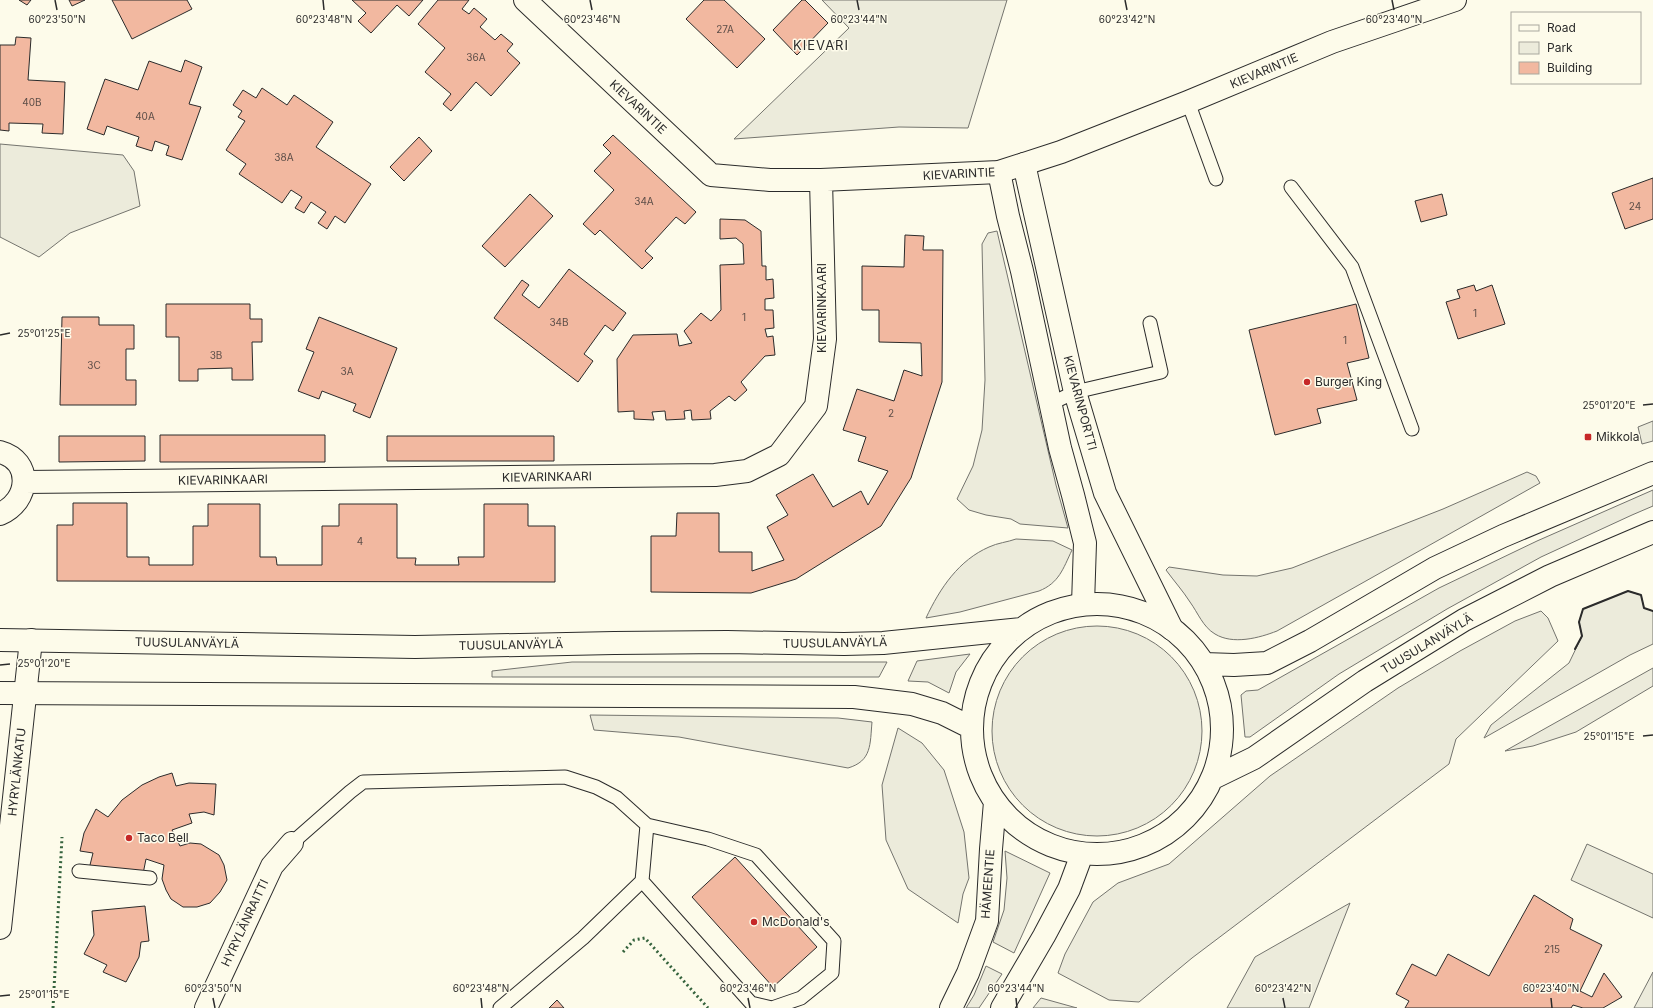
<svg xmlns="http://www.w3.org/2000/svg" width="1653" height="1008" font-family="Inter,sans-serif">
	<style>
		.green { fill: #ecebdb; stroke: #74746e }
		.building { fill: #f2b8a0; stroke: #2b2b2b }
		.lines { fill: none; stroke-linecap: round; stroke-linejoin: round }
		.lane-casing { stroke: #2b2b2b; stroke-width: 15 }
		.street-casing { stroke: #2b2b2b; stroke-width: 24 }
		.secondary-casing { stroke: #2b2b2b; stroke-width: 24 }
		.primary-casing { stroke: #2b2b2b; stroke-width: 24 }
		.lane { stroke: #fdfbea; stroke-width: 13 }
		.street { stroke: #fdfbea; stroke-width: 22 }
		.secondary { stroke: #fdfbea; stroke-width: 22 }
		.primary { stroke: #fdfbea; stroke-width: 22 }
		.hedge { stroke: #34623c; stroke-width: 3; stroke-dasharray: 2 3; stroke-linecap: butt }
		.wall { stroke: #2b2b2b; stroke-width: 2 }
		.ticks { fill: none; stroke: #2b2b2b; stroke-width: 1.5 }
		.poi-dot { fill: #c62828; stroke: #fdfbea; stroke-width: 1.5 }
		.labels { text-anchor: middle; stroke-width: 3; stroke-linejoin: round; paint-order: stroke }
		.number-label { font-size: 10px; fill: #5d4e48 }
		.street-label { font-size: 12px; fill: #2b2b2b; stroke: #fdfbea }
		.poi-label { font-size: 12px; fill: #2b2b2b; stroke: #fdfbea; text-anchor: start }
		.neighbourhood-label { font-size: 13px; letter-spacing: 1px; fill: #2b2b2b; stroke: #fdfbea }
		.ticks-label { font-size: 10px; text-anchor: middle; fill: #2b2b2b; stroke: #fdfbea; stroke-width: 3; stroke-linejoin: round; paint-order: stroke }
	</style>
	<rect width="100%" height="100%" fill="#fdfbea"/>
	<path class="green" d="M822,0H1007L968,128L899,127L734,139L849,28Z
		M0,144L123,155L134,171L140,206L70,233L39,257L0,237Z
		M997,231L1056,485L1068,528L1020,524L1011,519L986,515L969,510L957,499L973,466L982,430L985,380L982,244L988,233Z
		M1653,421V441L1642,444L1638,427Z
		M1527,472L1536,476L1540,483L1277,631C1259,638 1233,645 1215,634C1203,627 1198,613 1190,602C1183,591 1174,581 1166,570L1169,567L1223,575L1257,576L1292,568L1443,509Z
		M1653,490V506L1632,515L1541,557L1447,609L1339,674L1250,737H1245L1241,695L1246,691L1258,690L1439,588L1537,541Z
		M1016,539L1053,541L1072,550C1063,569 1059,583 1039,591L960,612L926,618C940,588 959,560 989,547C997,543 1008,542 1016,539Z
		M1628,591L1641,595L1644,608L1653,611V644L1630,655L1484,738L1491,725L1569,663L1582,636L1579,622L1583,609Z
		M1541,611L1548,618L1558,641L1456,739L1449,764L1192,958L1139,1002L1109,1000L1058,973L1065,954L1093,902L1118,883L1169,864L1270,776L1398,688L1460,651L1515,621Z
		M992 731a105 105 0 1 1 210 0a105 105 0 1 1-210 0Z
		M970,654L956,672L949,693L928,682L908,681L917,661Z
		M572,662H887L879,677H492V671Z
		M1653,668V686L1576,732L1533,746L1505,751Z
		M590,715L838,718L872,722C870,744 872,761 848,768L679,737L594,730Z
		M898,728L922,743L944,770L964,832L969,878L963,894L958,923L908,889L886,840L882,785Z
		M1587,844L1653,874V918L1571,880Z
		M1005,851L1050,873L1014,953L993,942L1004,910L1007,878Z
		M1350,903L1309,1008H1227L1255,957Z
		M986,966L1002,974L979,1008H966L974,995Z
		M1653,972V1008H1634Z
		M1041,998L1077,1008H1033Z"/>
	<path class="building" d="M19,0H31L27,5Z
		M69,0H85L72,6Z
		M112,0H187L192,9L132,39Z
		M352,0H423L409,16L397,5L371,33L358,21L366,13Z
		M438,0H469L462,9L469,14L474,8L487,19L480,27L495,40L501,34L513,44L507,51L520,63L491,96L476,82L451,111L443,104L451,94L425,72L445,48L418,24Z
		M704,0H724L765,39L737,68L686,19Z
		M802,0H805L828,23L797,55L773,30Z
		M16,37L31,38L28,80L65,82L63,134L42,133L43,124L9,123V131L0,130V45H15Z
		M185,60L202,67L189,104L201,107L182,160L166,155L169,146L155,141L152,151L136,146L139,137L107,126L104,135L87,129L105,79L138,90L149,61L181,72Z
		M262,88L287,105L294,95L333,122L316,147L371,184L345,223L335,216L327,229L318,223L326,212L311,202L304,213L295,208L302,197L291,190L282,203L239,174L246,164L226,150L245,121L238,117L242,111L233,105L243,90L256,98Z
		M613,135L696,212L685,224L676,217L645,251L653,258L642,269L600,230L595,235L583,224L614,190L594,171L611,153L603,145Z
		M419,137L432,151L404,181L390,167Z
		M1653,178V219L1625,229L1612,193Z
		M530,194L553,216L505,267L482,246Z
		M1442,194L1447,215L1421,222L1415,201Z
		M720,219L745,220L761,231L762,266H766V280L773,279L774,298L765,299V310H773L774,328L765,329L767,337L773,336L775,355L765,356L741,382L747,390L735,401L729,396L710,411L711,419L692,420L691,410L684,411L685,419L666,420L665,411L652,412L654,420L634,419V411L618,412L617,359L633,335L677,334L679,346L692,343L684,331L701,313L711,321L721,310L720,265L744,264L743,244L736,238L720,239Z
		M905,235L924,236L923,250H943L942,382L911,478L881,526L796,579L751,593L651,592V536H676L677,513H719V552H752V571L784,560L767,527L788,515L776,495L813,474L833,507L861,491L868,505L888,471L858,461L866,437L843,430L857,389L894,401L904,370L922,376L921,343L879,342V310H862V266L904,267Z
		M569,269L626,313L613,331L605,325L584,354L593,361L578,382L494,318L522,280L529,285L522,295L539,308Z
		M1474,285L1476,291L1492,285L1505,324L1458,339L1446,302L1460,298L1457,290Z
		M166,304H250V319H262V342H252L253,380H232V368L198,369V381H179V337H166Z
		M1356,304L1369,358L1347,363L1357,400L1317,409L1321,423L1275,435L1249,330Z
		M62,317H99V325H134V349H126V380H136V405H60Z
		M319,317L397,348L370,418L353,411L356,404L322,391L319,399L298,391L314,352L306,349Z
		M160,435H325V462H160Z
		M59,436H145V461L59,462Z
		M387,436H554V461H387Z
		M73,503H127V557H149V565H193V526H208V504H260V557H276L277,565H322V526H339V504H397V558H416L415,565H459L458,557H484V504H528V526H555V582L57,581V525H73Z
		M172,773L176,786L189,783L216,784L214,815L204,812L189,814L192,823L172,830L180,846L190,843L201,844L219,855L224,865L227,880L220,892L210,903L197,907H183L171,899L166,890L162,879L164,865L146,859L143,874L89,869L93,853L80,851L84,833L96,809L108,817L122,800L142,785L159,777Z
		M735,857L817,947L773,987L692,897Z
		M1534,895L1573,919L1570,929L1602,945L1580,991L1592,997L1604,973L1622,997L1603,1008H1583L1573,1005L1571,1008H1405L1409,1001L1396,994L1412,964L1436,976L1448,954L1489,976Z
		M145,906L149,941L141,942L139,957L126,982L103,972L107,965L84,954L94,935L92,911Z
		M557,1000L564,1008H549Z"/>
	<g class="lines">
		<g class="lane-casing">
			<path id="lane" d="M1188,102L1216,179
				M1291,187L1352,267L1412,429
				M1050,404L1075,392L1161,372L1150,323
				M647,825L708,839L756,855L834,941L832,973L801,998L772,1008
				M292,843L350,792L363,782L565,777L596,787L617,798L647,825L642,881L583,938L500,1008
				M79,871L150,878
				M642,881L751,1003L772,1008"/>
		</g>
		<g class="street-casing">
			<path id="street" d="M525,0L711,175L770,180H821L999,172L1061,152L1188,102L1332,42L1455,0
				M0,452C33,461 30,501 0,514
				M24,482L715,475L747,471L779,455L816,406L825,339L821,180
				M206,1008L272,866L292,843"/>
		</g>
		<g class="secondary-casing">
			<path id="secondary" d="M1024,164L1075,392L1105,493L1172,629
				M999,172L1008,216L1022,271L1060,448L1073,495L1085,543L1083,604
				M0,928L31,640"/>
		</g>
		<g class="primary-casing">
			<path id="primary" d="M972 729a125 125 0 1 1 250 0a125 125 0 1 1-250 0Z
				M0,640L415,647L614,643L727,642L844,644L883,643L1021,629
				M1204,664L1234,665L1267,663L1310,641L1435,568L1503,536L1653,473
				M0,693L854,697L912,704L942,713L972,728
				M1213,778L1254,758L1365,681L1464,620L1550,576L1653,532
				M951,1008L968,973L987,921L991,849L995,802
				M1002,1008L1044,936L1069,889L1082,854"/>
		</g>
		<use href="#lane" class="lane"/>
		<use href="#street" class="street"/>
		<use href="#secondary" class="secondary"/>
		<use href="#primary" class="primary"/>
		<path class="hedge" d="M623,952L634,940L645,938L708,1008
			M53,1008L62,837"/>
		<path class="wall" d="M1575,649L1582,636L1579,622L1583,609L1628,591L1641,595L1644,608L1653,611"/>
	</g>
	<path class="ticks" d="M55,0L57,10M323,0L324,10M590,0L592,10M857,0L859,10M1125,0L1127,10M1392,0L1394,10M0,335L10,333M1643,405L1653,404M0,665L10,664M1643,736L1653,735M0,996L10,995M213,998L215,1008M481,998L482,1008M748,998L750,1008M1016,998L1017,1008M1283,998L1285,1008M1551,998L1552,1008"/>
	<g class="poi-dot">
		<circle cx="1307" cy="382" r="4"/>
		<rect x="1584" y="433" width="8" height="8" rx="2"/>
		<circle cx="129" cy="838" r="4"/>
		<circle cx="754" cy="922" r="4"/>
	</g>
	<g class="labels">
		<g class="number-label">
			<text x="725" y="33">27A</text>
			<text x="476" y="61">36A</text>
			<text x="32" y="106">40B</text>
			<text x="145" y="120">40A</text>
			<text x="284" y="161">38A</text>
			<text x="644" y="205">34A</text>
			<text x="1635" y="210">24</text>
			<text x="1475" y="317">1</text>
			<text x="744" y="321">1</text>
			<text x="559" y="326">34B</text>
			<text x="1345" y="344">1</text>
			<text x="216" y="359">3B</text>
			<text x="94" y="369">3C</text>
			<text x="347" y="375">3A</text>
			<text x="891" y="417">2</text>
			<text x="360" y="545">4</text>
			<text x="1552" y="953">215</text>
		</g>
		<g class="street-label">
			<text transform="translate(1264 71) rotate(-23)" y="4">KIEVARINTIE</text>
			<text transform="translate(638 107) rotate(43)" y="4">KIEVARINTIE</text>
			<text transform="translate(959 174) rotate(-3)" y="4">KIEVARINTIE</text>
			<text transform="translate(822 308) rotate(-90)" y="4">KIEVARINKAARI</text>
			<text transform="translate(1080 403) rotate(75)" y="4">KIEVARINPORTTI</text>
			<text transform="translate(547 477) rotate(-1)" y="4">KIEVARINKAARI</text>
			<text transform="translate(223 480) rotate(-1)" y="4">KIEVARINKAARI</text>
			<text transform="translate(187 643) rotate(1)" y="4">TUUSULANVÄYLÄ</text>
			<text transform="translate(835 643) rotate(-1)" y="4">TUUSULANVÄYLÄ</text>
			<text transform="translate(1427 644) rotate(-31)" y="4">TUUSULANVÄYLÄ</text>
			<text transform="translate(511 645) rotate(-1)" y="4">TUUSULANVÄYLÄ</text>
			<text transform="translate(17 772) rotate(-84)" y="4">HYRYLÄNKATU</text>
			<text transform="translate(988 884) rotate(-86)" y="4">HÄMEENTIE</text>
			<text transform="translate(245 923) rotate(-65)" y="4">HYRYLÄNRAITTI</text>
		</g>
		<g class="poi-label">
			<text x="1315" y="386">Burger King</text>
			<text x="1596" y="441">Mikkola</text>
			<text x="137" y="842">Taco Bell</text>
			<text x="762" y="926">McDonald's</text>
		</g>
		<g class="neighbourhood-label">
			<text x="821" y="50">KIEVARI</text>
		</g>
	</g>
	<g class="ticks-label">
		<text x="57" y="23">60°23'50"N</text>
		<text x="324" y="23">60°23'48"N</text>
		<text x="592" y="23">60°23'46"N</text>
		<text x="859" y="23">60°23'44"N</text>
		<text x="1127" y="23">60°23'42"N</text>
		<text x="1394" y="23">60°23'40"N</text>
		<text x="44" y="337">25°01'25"E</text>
		<text x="1609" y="409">25°01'20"E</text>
		<text x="44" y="667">25°01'20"E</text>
		<text x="1609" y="740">25°01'15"E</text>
		<text x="213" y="992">60°23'50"N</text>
		<text x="481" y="992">60°23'48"N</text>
		<text x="748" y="992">60°23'46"N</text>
		<text x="1016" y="992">60°23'44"N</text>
		<text x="1283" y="992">60°23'42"N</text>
		<text x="1551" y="992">60°23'40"N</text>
		<text x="44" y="998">25°01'15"E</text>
	</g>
	<rect x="1511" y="12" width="130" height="72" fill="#fdfbea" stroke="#a9a89e"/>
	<rect x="1519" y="25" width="20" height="6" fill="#fdfbea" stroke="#a9a89e"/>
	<text x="1547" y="32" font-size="12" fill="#2b2b2b">Road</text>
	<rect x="1519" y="42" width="20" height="12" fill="#ecebdb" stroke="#a9a89e"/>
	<text x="1547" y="52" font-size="12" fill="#2b2b2b">Park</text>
	<rect x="1519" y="62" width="20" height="12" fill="#f2b8a0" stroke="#a9a89e"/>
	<text x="1547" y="72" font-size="12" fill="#2b2b2b">Building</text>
</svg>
